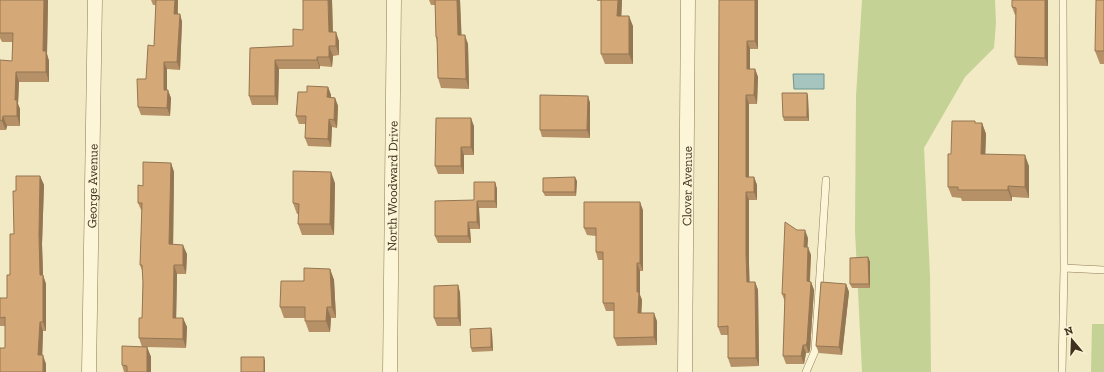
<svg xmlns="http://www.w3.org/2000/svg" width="1104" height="372" font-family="'Zilla Slab',serif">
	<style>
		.green { fill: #c4d296 }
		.water { fill: #a6c5bf; stroke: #6c948f }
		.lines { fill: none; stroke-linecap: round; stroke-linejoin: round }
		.lane-casing { stroke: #8f7b58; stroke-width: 8 }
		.street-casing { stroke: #8f7b58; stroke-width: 15 }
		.lane { stroke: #fcf5d8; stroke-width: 7 }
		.street { stroke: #fcf5d8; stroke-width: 14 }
		.wall { fill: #b69066 }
		.shaded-wall { fill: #947653 }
		.building { fill: #d4a877; stroke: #947653 }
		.labels { text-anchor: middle; stroke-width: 3.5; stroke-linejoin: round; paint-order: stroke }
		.street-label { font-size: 13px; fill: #3e311e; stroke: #f9f2d4 }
	</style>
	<rect width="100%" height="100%" fill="#f2eac4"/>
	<path class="green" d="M862,0H995L996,23L994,48L965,77L924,148L930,276L931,372H862L855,231L856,96Z
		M1092,324H1104V372H1091Z"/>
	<path class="water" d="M793,74H824V89H794Z"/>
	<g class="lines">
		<g class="lane-casing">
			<path id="lane" d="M1064,268L1104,270
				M806,372L815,351L826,180
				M1062,372L1064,268L1063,0"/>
		</g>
		<g class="street-casing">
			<g id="street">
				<path id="s1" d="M89,372L95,0"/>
				<path id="s2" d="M390,372L394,0"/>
				<path id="s3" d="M685,372L688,0"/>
			</g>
		</g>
		<use href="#lane" class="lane"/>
		<use href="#street" class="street"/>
	</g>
	<path class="wall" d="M0,0H48L47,54L49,61V82H19L18,104L20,109V126H7L6,130H0V60L12,61V42H2L0,38Z
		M151,0H178V14H180L182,22L180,70L167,69V90L171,98L170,116L141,115L138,107L146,79L154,46L156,5H153Z
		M303,0H332L333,32L339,41V55L333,56L332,67L320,66V69H279L278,105H252L249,96L250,48L293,46L303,30Z
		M429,0H460L461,35L468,44L469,89L441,88L438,78L437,42L436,37L435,5H431Z
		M597,0H622L621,16L633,26V64H605L601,54V1H597Z
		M719,0H758V49H750V69H755L758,77L757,104H749V177H754L757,185V200H749V282H755L758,290L759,366L731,367L728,358V335H721L718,327Z
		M1048,0V66L1018,65L1015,57L1016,15H1015L1012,7Z
		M1104,0V64H1100L1095,51Z
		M328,87L331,95V97L335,98L338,106L337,128L332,127L331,147L308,146L305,138L306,124H299L296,116L307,92Z
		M807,93L808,97L809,121H784L783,117Z
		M588,96L590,103V138L542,137L540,130Z
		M976,123H982L986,134L985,154L1029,166V198L1012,197V201H962L961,198L952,197L948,187L951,154Z
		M474,126V155H464V174H438L435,166Z
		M171,163L174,172L173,245L187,254L186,274H177L176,318H183L187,327L186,348L147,347L151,357V372H124L122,365L142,347L139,338L142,318L143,273L140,265L142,212L138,203L143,186Z
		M40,176L44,185L42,244L43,275L46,284V331H43L42,355L46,364V372H0L5,348V326H0V298H7L14,234L16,191Z
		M577,181L576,196H545L543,192Z
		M495,182L497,189V208H479L480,229H470L471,243H438L435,236Z
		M335,183L334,235H302L298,224L299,214H297L293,203Z
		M643,210V271H640V295L642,300L641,313L657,321V345L617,346L614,338V311H606L603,303V260H598L596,252V236L587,235L584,228Z
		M808,238L807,247L811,255L810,282H811L814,290L810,350L809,353H806L804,364H786L783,356L785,302L782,294Z
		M868,257L870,262V288H852L850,284Z
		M330,269L334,280L336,318H331L330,332H309L305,321V318H284L280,307L304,281Z
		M846,284L849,292L842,355L819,353L816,346Z
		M458,285L460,293L461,326H437L434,318Z
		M491,328L492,333L493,351L472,352L471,348Z"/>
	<path class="shaded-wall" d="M44,0H48L47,54L49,61V82L46,72L43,51Z
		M175,0H178L177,22L174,14Z
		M328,0H332L333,41L329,32Z
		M457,0H460L462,44L458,35Z
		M618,0H622L621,26L617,16Z
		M755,0H758V49L755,41Z
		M1045,0H1048V66L1045,58Z
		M180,14L182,22L180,70L177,62Z
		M629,16L633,26V64L629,54Z
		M336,32L339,41V55L336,46Z
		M465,35L468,44L469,89L466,79Z
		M747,41L750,49V77L747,69Z
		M329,46L333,56L332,67L329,57Z
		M317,57L320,66V69L317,60Z
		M275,60L279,69L278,105L275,96Z
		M164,62L167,69V98L164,90Z
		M755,69L758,77L757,104L754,95Z
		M16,72L19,82L18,104L20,109V126L17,116L15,100Z
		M328,87L331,95L330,105L327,97Z
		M168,90L171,98L170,116L167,108Z
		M807,93L808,97L809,121L807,117Z
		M746,95L749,104V186L746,177Z
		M588,96L590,103V138L587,130Z
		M335,98L338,106L337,128L334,120Z
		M3,116L7,126L6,130L2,121Z
		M471,118L474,126V155L471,147Z
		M329,119L332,127L331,147L328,139Z
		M982,123L986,134L985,165L981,154Z
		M461,147L464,155V174L461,166Z
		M1025,155L1029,166V198L1025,187Z
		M171,163L174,172L173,253L169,244Z
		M331,172L335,183L334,235L330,224Z
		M40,176L44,185L42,244L43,275L46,284V331L43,322L40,275L39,235Z
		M575,177L577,181L576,196L575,192Z
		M754,177L757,185V200L754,192Z
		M495,182L497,189V208L495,201Z
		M1008,186L1012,197V201L1008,190Z
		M746,192L749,200V263L750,291L747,282L746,254Z
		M477,201L479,208L480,229L477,222Z
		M640,202L643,210V271L640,263Z
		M468,222L470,229L471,243L468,236Z
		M805,230L808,238L807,255L804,247Z
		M183,245L187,254L186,274L183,265Z
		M808,247L811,255L809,289L807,281Z
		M868,257L870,262V288L869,284Z
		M637,263L640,271V295L642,300L641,321L638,313L637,292Z
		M174,265L177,274L176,327L173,318Z
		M330,269L334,280L336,318L332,307Z
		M755,282L758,290L759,366L756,358Z
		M811,282L814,290L810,350L809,353L806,345Z
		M846,284L849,292L842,355L839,347Z
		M458,285L460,293L461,326L458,318Z
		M327,307L331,318L330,332L326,321Z
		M654,313L657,321V345L654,337Z
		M183,318L187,327L186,348L183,339Z
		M40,322L43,331L42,364L38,355Z
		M491,328L492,333L493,351L491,347Z
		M803,345L806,353L804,364L801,356Z
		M147,347L151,357V372H147Z
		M43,355L46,364V372H43Z
		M264,357L265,361V372H264Z"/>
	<path class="building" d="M0,0H44L43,51H46V72H16L15,100H17V116H3L2,121L0,120V60L12,61L13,33H0Z
		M156,0H175L174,14H180L177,62H164V90H168L167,108L138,107L137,79H146L148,45L154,46Z
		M303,0H328L329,32H336V46H329V57H317V60H275V96H249L250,48L293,46V29L303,30Z
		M435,0H457L458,35H465L466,79L438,78L437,37H436Z
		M601,0H618L617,16H629V54H601Z
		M719,0H755V41H747V69H755L754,95H746V177H754V192H746V254L747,282H755L756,358H728V326L718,327Z
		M1012,0H1045V58L1015,57L1016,8L1012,7Z
		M1096,0H1104V51H1095Z
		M307,86L328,87L327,97L335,98L334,120L329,119L328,139L305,138L306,116H296L298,92H307Z
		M782,93H807V117H783Z
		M540,95L588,96L587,130H540Z
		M436,118H471V147H461V166H435Z
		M952,121H975V123H982L981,154L1025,155V187L1008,186V190H958V187H948V154H951Z
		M143,162L171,163L169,244L183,245V265H174L173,318H183V339L139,338V318H142L143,283L142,265H140L142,203H138V185L143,186Z
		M293,171L331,172L330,224H298L299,204L293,203Z
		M16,176H40L39,235L40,275H43V322H40L38,355H43V372H0V348H5V317L0,318V298H7V275H10V234H14L13,191H16Z
		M575,177V192H543V178Z
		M474,182H495V201H477V222H468V236H435V201L474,200Z
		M584,202H640V263H637V292H639L638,313H654V337L614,338V303H603V252H596V228H584Z
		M785,222L797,230H805L804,247H808L807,281L811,282L807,342L806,345H803L801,356H783L785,294H782Z
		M868,257L869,284H850V258Z
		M304,268L330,269L332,307H327L326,321H305V307H280L281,281H304Z
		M821,282L846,284L839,347L816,346Z
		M458,285V318H434V286Z
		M491,328V347L471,348L470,329Z
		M122,346L147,347V372H127V366L122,365Z
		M241,357H264V372H241Z"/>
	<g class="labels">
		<g class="street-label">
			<text dy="5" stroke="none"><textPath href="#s1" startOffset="186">George Avenue</textPath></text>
			<text dy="5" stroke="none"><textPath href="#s2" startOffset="186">North Woodward Drive</textPath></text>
			<text dy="5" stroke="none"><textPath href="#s3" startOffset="186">Clover Avenue</textPath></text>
		</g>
	</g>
	<g transform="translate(1072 340) rotate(341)" stroke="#f9f2d4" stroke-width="3" paint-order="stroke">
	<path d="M0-3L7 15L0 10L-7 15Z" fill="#3e311e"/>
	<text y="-6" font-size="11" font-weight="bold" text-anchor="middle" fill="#3e311e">N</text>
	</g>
</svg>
